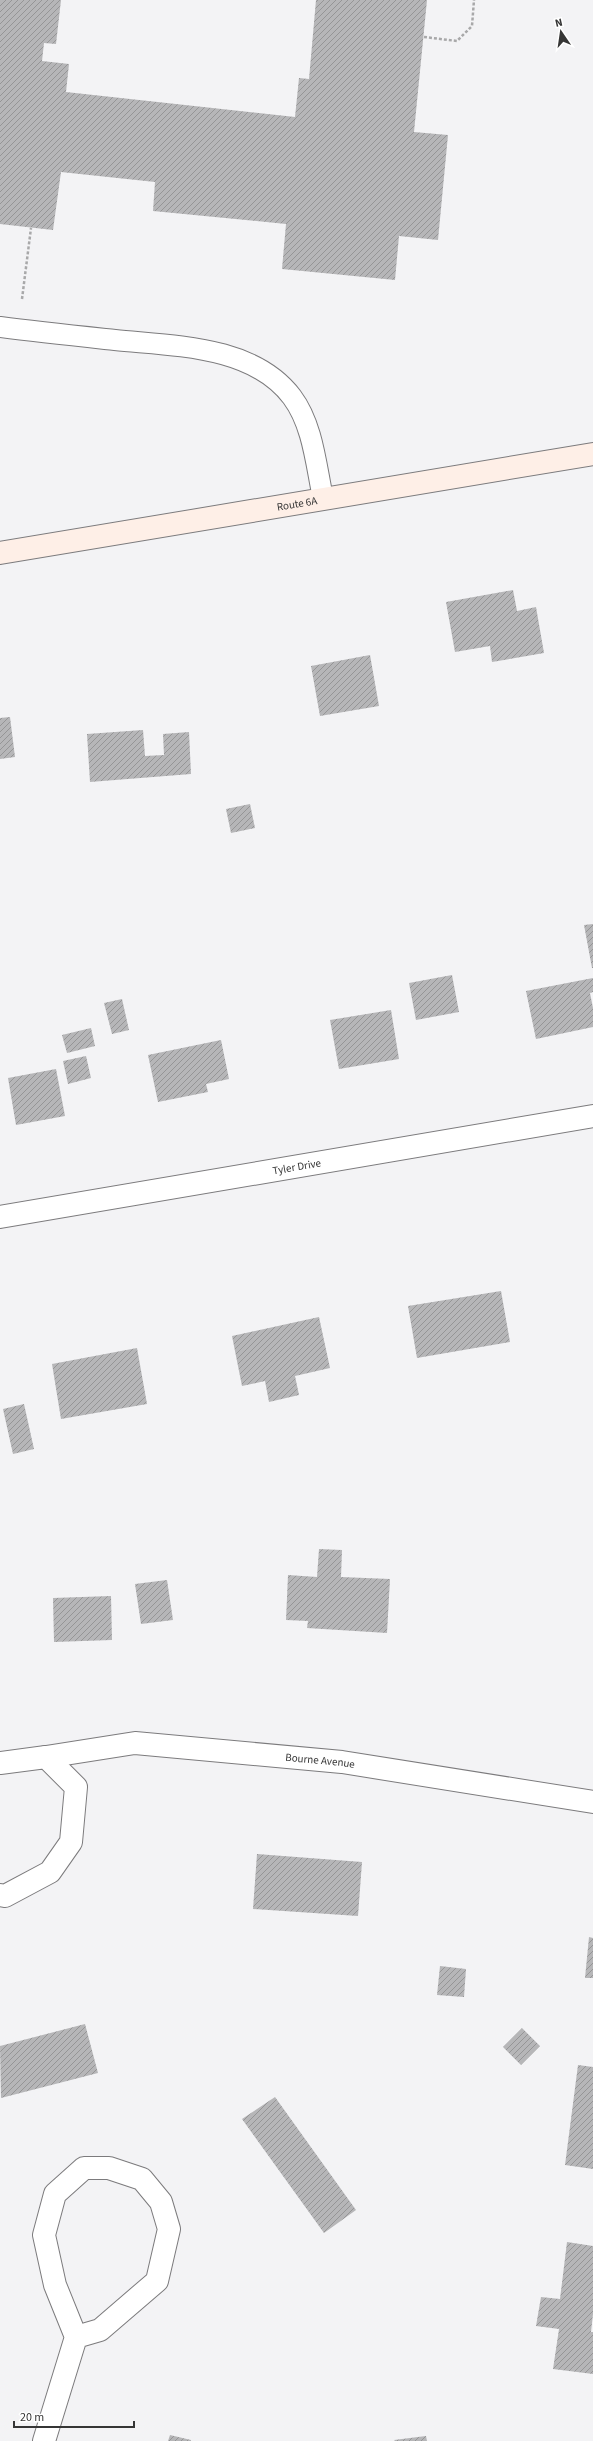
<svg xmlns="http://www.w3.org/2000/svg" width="593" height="2441" font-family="'Source Sans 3',sans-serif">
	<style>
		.building { fill: url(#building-hatch) }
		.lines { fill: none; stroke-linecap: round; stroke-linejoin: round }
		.lane-casing { stroke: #7c7b7d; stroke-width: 22 }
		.street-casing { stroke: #7c7b7d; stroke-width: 24 }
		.secondary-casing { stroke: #7c7b7d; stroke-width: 24 }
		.path { stroke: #a8a8a9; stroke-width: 2.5; stroke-dasharray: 3 2; stroke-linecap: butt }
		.lane { stroke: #fff; stroke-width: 20 }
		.street { stroke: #fff; stroke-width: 22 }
		.secondary { stroke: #feefe7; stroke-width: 22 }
		.labels { text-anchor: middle; stroke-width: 4; stroke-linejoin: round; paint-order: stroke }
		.street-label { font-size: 11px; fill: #353535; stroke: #fff }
	</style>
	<defs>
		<pattern id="building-hatch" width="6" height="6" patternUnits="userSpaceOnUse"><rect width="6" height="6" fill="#b6b6b8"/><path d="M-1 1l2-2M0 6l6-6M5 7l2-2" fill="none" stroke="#959596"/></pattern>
	</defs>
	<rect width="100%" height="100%" fill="#f3f3f5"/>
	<path class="building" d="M0,0H61L56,44L44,43L42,61L69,64L66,92L295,117L299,78L309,79L316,0H427L414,132L448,135L438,240L399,236L395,280L282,269L286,224L153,211L155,182L61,172L53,230L0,224Z
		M513,590L517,611L536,607L544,653L492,662L490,646L455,652L446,602Z
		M370,655L379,706L320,716L311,666Z
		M10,717L15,757L0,759V718Z
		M143,730L145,756L164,755L163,734L189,732L191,774L90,782L87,734Z
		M250,804L255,828L231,833L226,809Z
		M593,924V968H592L584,925Z
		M452,975L459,1012L416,1020L409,983Z
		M593,978V992L590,993L593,1008V1027L536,1039L526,991Z
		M122,999L129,1030L112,1034L104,1003Z
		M391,1010L399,1059L339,1069L330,1020Z
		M91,1028L95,1046L67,1053L62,1035Z
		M221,1040L229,1079L206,1084L208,1092L158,1102L148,1055Z
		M86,1056L91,1078L68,1084L63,1061Z
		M56,1069L65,1116L16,1125L8,1078Z
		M501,1291L510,1342L417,1358L408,1306Z
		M319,1317L330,1368L295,1376L299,1395L269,1402L265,1381L242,1386L232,1336Z
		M137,1348L147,1404L61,1419L52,1364Z
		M24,1404L34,1449L13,1454L3,1409Z
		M319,1549L342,1550L341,1577L390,1579L387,1633L307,1628L308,1621L286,1620L288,1575L317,1577Z
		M167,1580L173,1620L141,1624L135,1584Z
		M111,1596L112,1640L54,1642L53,1598Z
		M257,1854L362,1862L358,1916L253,1909Z
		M589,1937L593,1938V1978H585Z
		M440,1966L466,1969L464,1997L437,1995Z
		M85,2024L98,2073L1,2098L0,2046Z
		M522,2028L540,2046L521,2065L503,2047Z
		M578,2065L593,2067V2169L565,2165Z
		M275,2097L356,2210L324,2233L242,2119Z
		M567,2242L593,2246V2314L591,2332H593V2374L553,2369L559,2329L536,2326L541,2297L560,2299Z
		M170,2435L191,2440V2441H168Z
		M426,2436L427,2441H395L394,2440Z"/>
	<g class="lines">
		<g class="lane-casing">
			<path id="lane" d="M0,327C38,332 77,336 115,340C173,346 253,345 292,397C313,425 316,465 323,498"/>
		</g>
		<g class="street-casing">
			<g id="street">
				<path id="s1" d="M0,1217L593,1116"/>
				<path id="s2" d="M46,1757L135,1743L342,1762L593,1802"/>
				<path d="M0,1763L46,1757L76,1787L71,1842L50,1872L5,1896L0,1895"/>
				<path d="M44,2441L76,2337L55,2285L44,2235L55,2194L84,2168H109L142,2179L161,2202L169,2229L157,2281L100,2330L76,2337"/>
			</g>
		</g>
		<g class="secondary-casing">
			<g id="secondary">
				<path id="s3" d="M0,553L593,454"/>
			</g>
		</g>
		<path class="path" d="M424,37L457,41L472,26L474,0
			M22,299L31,228"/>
		<use href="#lane" class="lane"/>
		<use href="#street" class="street"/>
		<use href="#secondary" class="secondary"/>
	</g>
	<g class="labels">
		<g class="street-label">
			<text dy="4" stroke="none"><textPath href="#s3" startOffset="301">Route 6A</textPath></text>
			<text dy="4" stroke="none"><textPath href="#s1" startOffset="301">Tyler Drive</textPath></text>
			<text dy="4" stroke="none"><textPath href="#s2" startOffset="276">Bourne Avenue</textPath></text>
		</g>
	</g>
	<g transform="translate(561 32) rotate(347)" stroke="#ffffff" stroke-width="3" paint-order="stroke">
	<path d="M0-3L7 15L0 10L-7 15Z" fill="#353535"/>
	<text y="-6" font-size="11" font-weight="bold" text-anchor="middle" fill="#353535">N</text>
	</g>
	<path d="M14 2421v6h120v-6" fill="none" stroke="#353535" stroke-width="2"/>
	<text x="20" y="2421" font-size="12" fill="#353535" stroke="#ffffff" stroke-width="3" paint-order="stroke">20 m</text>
</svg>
